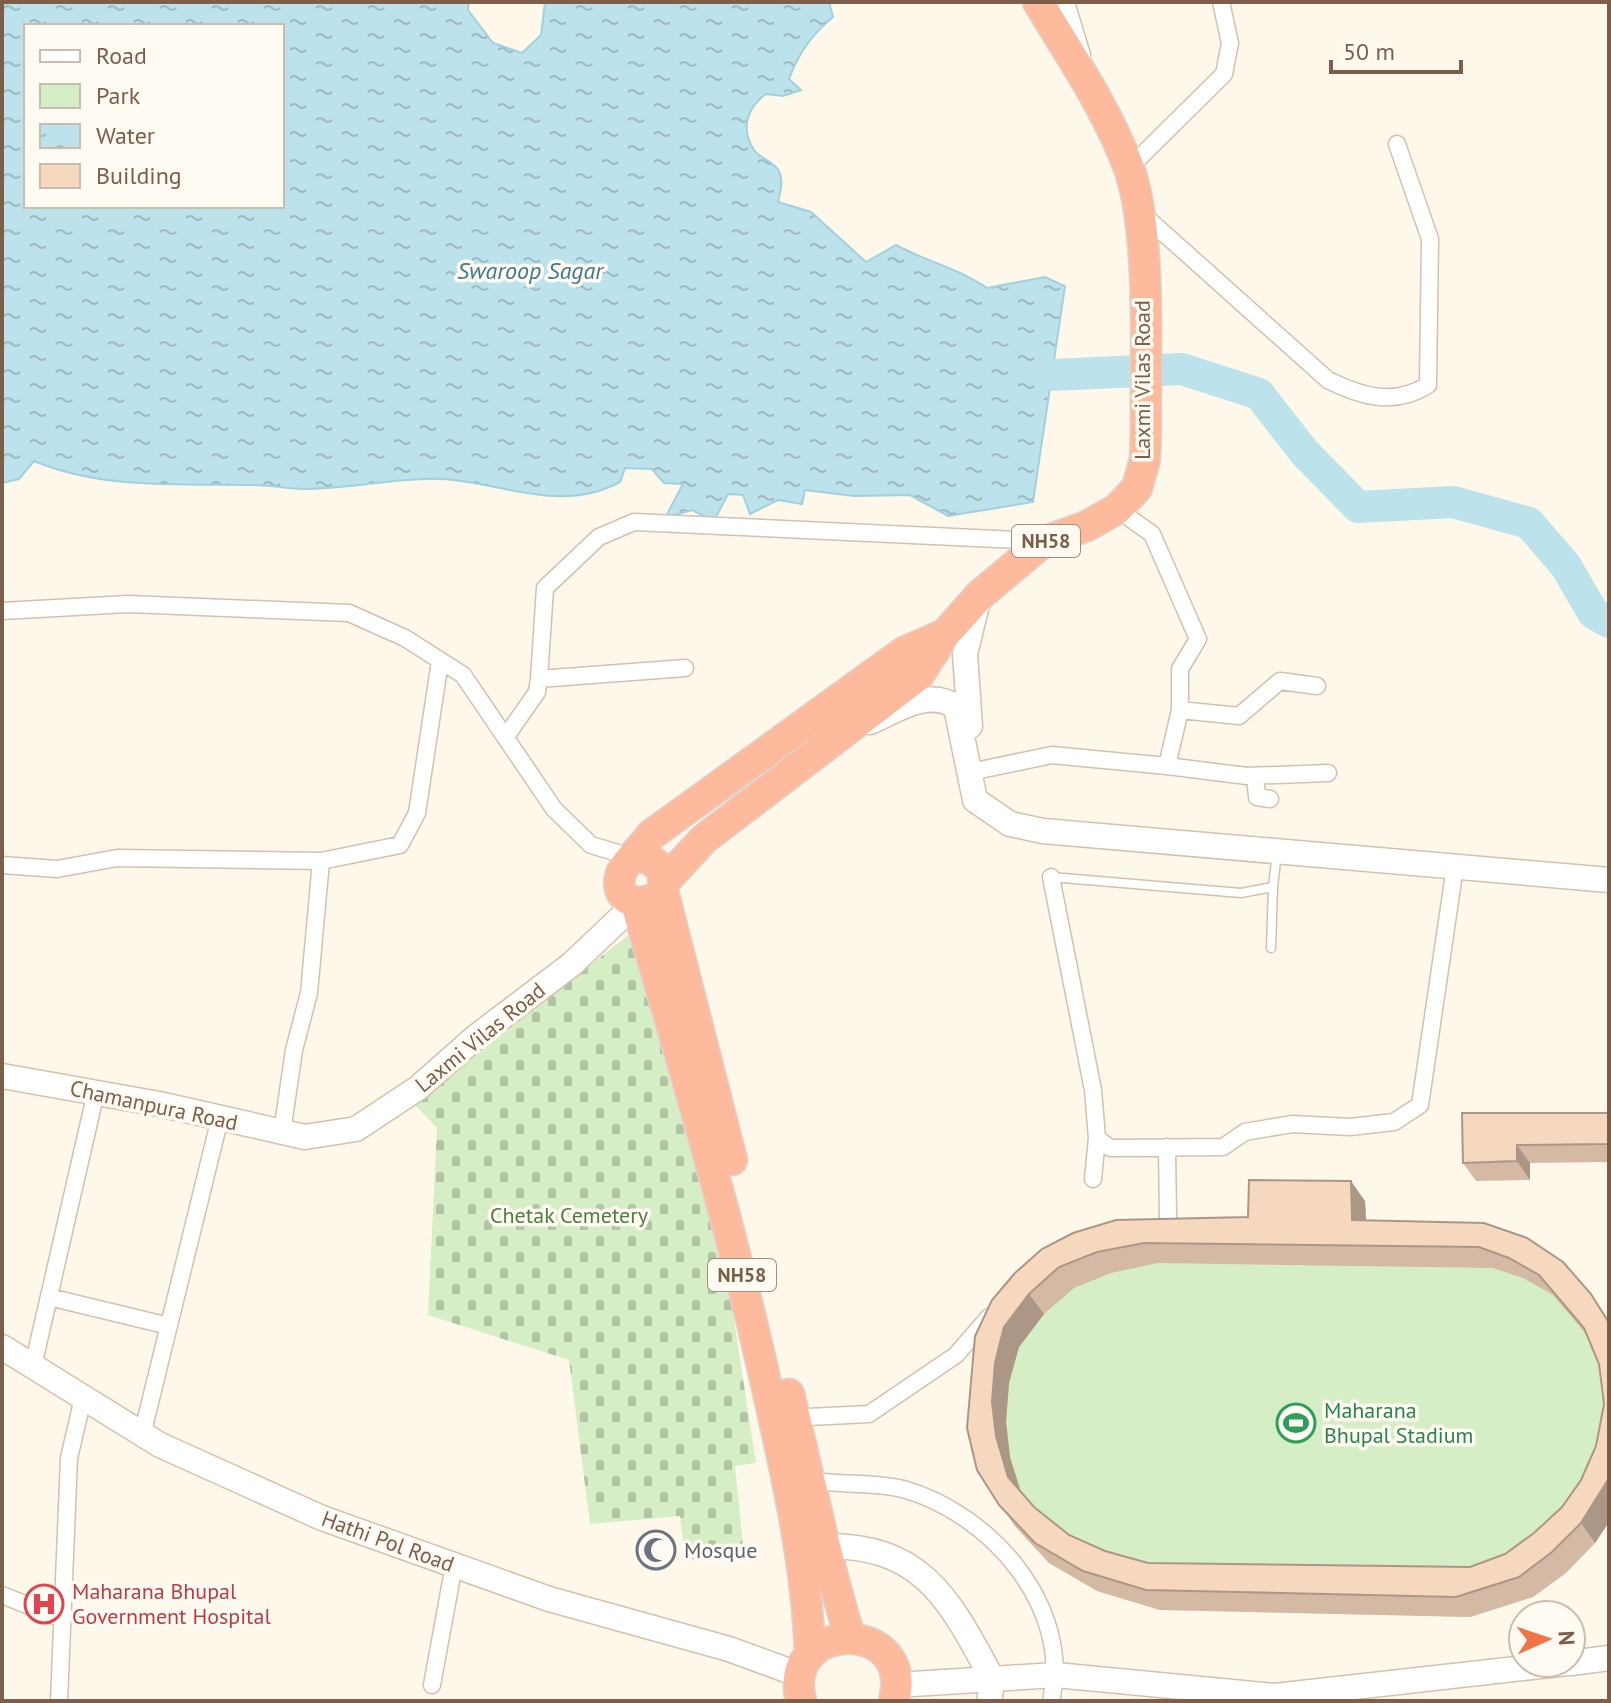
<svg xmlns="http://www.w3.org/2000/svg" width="1611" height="1703" font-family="'PT Sans',sans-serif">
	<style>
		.green { fill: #d5eec6 }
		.cemetery { fill: url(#cemetery-stones) }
		.water { fill: url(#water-ripples); stroke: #a1d1de; stroke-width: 2; fill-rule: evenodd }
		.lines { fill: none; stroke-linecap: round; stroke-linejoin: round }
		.river { stroke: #bce2eb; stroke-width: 32 }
		.lane-casing { stroke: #d3c0ae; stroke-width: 11 }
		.street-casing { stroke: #d3c0ae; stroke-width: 19 }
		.secondary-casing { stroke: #d7c0ab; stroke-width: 27 }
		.highway-casing { stroke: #ddd5d0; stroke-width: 33 }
		.lane { stroke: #fff; stroke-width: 8 }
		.street { stroke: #fff; stroke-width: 16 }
		.secondary { stroke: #fff; stroke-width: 24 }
		.highway { stroke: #fdba9d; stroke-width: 30 }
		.wall { fill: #d4baa4; fill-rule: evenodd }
		.shaded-wall { fill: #ac9786 }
		.building { fill: #f6d8bf; stroke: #ac9786; stroke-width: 2; fill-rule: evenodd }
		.labels { text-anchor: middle; stroke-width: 7; stroke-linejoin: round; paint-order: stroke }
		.shield { fill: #fffbf3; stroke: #a48d7d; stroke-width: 2 }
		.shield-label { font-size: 20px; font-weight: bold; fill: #7d5e4a }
		.street-label { font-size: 22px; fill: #7d5e4a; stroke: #fffbf3 }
		.park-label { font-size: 22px; fill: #4d7e3d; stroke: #fffbf3 }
		.leisure-label { font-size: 22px; fill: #27864d; stroke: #fffbf3; text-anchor: start }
		.worship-label { font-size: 22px; fill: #5b616d; stroke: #fffbf3; text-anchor: start }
		.health-label { font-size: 22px; fill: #be3a42; stroke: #fffbf3; text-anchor: start }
		.water-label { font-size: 24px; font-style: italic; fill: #3e7a8b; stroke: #fffbf3 }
	</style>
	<defs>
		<pattern id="cemetery-stones" width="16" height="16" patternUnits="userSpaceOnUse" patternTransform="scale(2)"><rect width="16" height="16" fill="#d5eec6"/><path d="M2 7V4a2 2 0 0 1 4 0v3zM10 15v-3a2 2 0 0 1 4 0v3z" fill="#b2c4a3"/></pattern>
		<pattern id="water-ripples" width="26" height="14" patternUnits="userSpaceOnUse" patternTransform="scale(2)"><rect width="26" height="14" fill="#bce2eb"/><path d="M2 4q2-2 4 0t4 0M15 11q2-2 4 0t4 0" fill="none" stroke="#9ebac0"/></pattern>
	</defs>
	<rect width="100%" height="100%" fill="#fef8ea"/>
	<path class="green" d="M1365,1201L1367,1240L1442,1241L1605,1314L1609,1522L1595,1543L1566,1573L1533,1597L1470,1617L1160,1610L1097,1591L1049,1563L1014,1525L984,1397L1029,1293Z"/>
	<path class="cemetery" d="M631,933L728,1281L756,1463L735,1466L744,1554L685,1560L680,1516L590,1524L569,1360L428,1315L437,1128L414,1104Z"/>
	<path class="water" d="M2,2H469L468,10L493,43L522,53L541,35L545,2H829L833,17C812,34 798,54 789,79L801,90L783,96L766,94C747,108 740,128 754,150C760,158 774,162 779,171C784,181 780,192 778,202L811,212L866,262L896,245C925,261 960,269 987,288L1045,277L1065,286L1033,502L948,516L910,495L854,496L805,490L802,504L778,500L750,514L743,495L728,494L714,521L692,510L665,518L683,484L664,483L652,469L625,468L620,482C555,517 491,476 425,479C384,480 344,489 303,489C285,488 267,485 249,485C177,484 101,489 34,461L19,479L2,483ZM26,26H282V206H26Z"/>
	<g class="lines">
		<path class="river" d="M1053,375L1182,369L1259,394L1305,453L1358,507L1453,502L1529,523L1566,566L1593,613L1609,622"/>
		<g class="lane-casing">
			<path id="lane" d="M1051,877L1241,893L1273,887L1277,853
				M1271,948L1273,887"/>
		</g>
		<g class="street-casing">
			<path id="street" d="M1066,2L1082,55
				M1129,168L1224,74L1230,43L1221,2
				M1139,211L1328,380C1362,397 1395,406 1428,385L1430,239L1397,144
				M2,611L128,604L349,613L405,638L463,675L554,809L591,845L635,858
				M539,679L545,588L599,537L634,522L1040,541
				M1180,710L1239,716L1280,681L1317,686
				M507,735L537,692L539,679L685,668
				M1167,766L1247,776L1328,773
				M975,771L1052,755L1167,766L1180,710V669L1198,639L1152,534L1117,509
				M1255,776L1257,797L1270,799
				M2,865L57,869L117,858L321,861L400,845L417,813L440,661
				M1051,877L1093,1090L1097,1138L1110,1148L1223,1147L1245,1132L1292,1124L1350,1127L1394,1122L1420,1105L1455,867
				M282,1132L294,1050L309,993L321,861
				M1167,1147L1168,1220
				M1093,1179L1097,1138
				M49,1297L169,1326
				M33,1366L96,1092
				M788,1418L869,1414L956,1355L989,1317
				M142,1435L220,1118
				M811,1480C841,1486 872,1481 903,1489C990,1513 1073,1607 1051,1701
				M2,1595L62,1619
				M432,1685L454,1565
				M59,1701L69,1458L83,1398"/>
		</g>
		<g class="secondary-casing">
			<path id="secondary" d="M870,722C898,710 928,688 956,707L975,800L1010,824L1043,831L1609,880
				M970,726L965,654L978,601
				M2,1076L159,1104L305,1137L356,1129L418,1088L477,1036L572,964L636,903
				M2,1347L160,1445L322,1518L549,1599L729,1649L800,1675
				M822,1546C924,1544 950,1601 993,1680L989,1701
				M1571,1663L1609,1658
				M897,1685L1056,1675L1275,1696L1568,1663"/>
		</g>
		<g class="highway-casing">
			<path id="highway" d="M635,858L646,857L663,869V891C648,909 614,905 620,877C622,865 643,847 651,835L904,652L945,634L980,595L1043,542L1087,526L1117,509L1137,488L1145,459L1146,429C1145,356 1152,234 1129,168C1107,109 1070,55 1038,2
				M666,880L704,839L919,675L945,634
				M663,891L732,1160
				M636,903C682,1061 729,1218 765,1379C785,1468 807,1562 810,1655
				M789,1394C809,1475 825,1556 850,1637
				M801,1701C780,1619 916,1617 894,1701"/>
		</g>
		<use href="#lane" class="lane"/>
		<use href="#street" class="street"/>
		<use href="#secondary" class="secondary"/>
		<use href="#highway" class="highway"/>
	</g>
	<path class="wall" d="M1609,1113V1162L1530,1163V1180L1476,1181L1463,1163Z
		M1365,1201L1366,1220L1484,1223L1591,1294L1609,1320V1522L1595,1543L1566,1573L1533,1597L1470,1617L1160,1610L1097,1591L1049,1563L1014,1525L977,1470L1042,1249L1248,1217ZM1158,1263L1493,1268L1523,1278L1553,1295L1587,1335L1599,1364L1604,1404L1596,1446L1581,1480L1562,1507L1534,1533L1505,1554L1470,1567L1148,1563L1105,1551L1069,1535L1034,1507L1021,1491L1010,1457L1006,1422L1009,1383L1019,1347L1044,1314L1074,1288L1111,1273Z"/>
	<path class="shaded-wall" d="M1517,1145L1530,1163V1180L1517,1161Z
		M1351,1181L1365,1201L1367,1240L1352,1220Z
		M1029,1294L1044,1314L1019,1347L1009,1383L1006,1422L1010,1457L1022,1497L1008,1477L996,1436L992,1402L995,1363L1004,1327Z
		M1609,1478V1522L1595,1543L1581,1523Z"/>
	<path class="building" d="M1462,1113H1609V1144L1517,1145V1161L1463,1163Z
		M1249,1180L1351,1181L1352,1220L1484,1223L1527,1238L1563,1262L1591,1294L1609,1323V1478L1581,1523L1552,1552L1519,1577L1456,1597L1146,1590L1083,1571L1035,1543L999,1505L977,1470L967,1428L975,1336L992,1300L1015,1273L1042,1249L1073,1233L1116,1220L1248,1217ZM1144,1243L1479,1247L1509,1258L1539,1275L1584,1328L1599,1364L1604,1404L1596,1446L1581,1480L1562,1507L1534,1533L1505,1554L1470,1567L1148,1563L1105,1551L1069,1535L1034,1507L1008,1477L996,1436L992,1402L995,1363L1004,1327L1029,1294L1059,1267L1097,1252Z"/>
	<defs>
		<g id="stadium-ring" transform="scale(2)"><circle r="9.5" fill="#fffbf3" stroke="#2e9e5b" stroke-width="1.5"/><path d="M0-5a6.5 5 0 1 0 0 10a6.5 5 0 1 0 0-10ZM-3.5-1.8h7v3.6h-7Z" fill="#2e9e5b"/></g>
		<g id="mosque-ring" transform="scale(2)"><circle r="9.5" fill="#fffbf3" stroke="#6b7280" stroke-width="1.5"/><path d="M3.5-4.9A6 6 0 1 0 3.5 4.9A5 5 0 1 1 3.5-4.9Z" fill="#6b7280"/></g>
		<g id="hospital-ring" transform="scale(2)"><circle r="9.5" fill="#fffbf3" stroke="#e0444e" stroke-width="1.5"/><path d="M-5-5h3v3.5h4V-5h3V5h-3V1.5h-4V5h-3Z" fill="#e0444e"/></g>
	</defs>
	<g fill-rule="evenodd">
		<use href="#stadium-ring" x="1296" y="1423"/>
		<use href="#mosque-ring" x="656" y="1550"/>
		<use href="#hospital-ring" x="44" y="1604"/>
	</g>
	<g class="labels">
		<g class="shield">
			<rect x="1012" y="525" width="68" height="32" rx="6"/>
			<rect x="708" y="1259" width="68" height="32" rx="6"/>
		</g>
		<g class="shield-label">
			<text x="1046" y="548">NH58</text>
			<text x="742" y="1282">NH58</text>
		</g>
		<g class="street-label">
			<text transform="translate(1142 380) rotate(-90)" y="8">Laxmi Vilas Road</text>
			<text transform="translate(480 1037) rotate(-39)" y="8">Laxmi Vilas Road</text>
			<text transform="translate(154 1105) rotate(12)" y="8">Chamanpura Road</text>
			<text transform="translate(388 1541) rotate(20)" y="8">Hathi Pol Road</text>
		</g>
		<g class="park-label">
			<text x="569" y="1223">Chetak Cemetery</text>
		</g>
		<g class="leisure-label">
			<text x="1324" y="1418">Maharana<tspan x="1324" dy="25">Bhupal Stadium</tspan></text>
		</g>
		<g class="worship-label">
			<text x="684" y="1558">Mosque</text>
		</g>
		<g class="health-label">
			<text x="72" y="1599">Maharana Bhupal<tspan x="72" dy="25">Government Hospital</tspan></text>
		</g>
		<g class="water-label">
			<text x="530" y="279">Swaroop Sagar</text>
		</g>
	</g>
	<rect width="1611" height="1703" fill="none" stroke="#7d5e4a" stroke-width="8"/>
	<rect x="24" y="24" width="260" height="184" fill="#fffbf3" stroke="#cbbcaf" stroke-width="2"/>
	<rect x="40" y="50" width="40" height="12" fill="#ffffff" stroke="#cbbcaf" stroke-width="2"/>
	<text x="96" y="64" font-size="24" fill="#7d5e4a">Road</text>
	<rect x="40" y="84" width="40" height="24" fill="#d5eec6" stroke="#cbbcaf" stroke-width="2"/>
	<text x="96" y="104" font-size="24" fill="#7d5e4a">Park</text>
	<rect x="40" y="124" width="40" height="24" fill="url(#water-ripples)" stroke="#cbbcaf" stroke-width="2"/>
	<text x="96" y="144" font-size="24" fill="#7d5e4a">Water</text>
	<rect x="40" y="164" width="40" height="24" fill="#f6d8bf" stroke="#cbbcaf" stroke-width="2"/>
	<text x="96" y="184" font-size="24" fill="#7d5e4a">Building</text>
	<g transform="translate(1547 1639) rotate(87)"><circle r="38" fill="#fffbf3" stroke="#cbbcaf" stroke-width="2"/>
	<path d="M0-6L14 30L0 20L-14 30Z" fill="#f27446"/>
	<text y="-12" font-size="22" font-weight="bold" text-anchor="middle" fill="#7d5e4a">N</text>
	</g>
	<path d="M1331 60v12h130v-12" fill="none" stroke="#7d5e4a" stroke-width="4"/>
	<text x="1343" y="60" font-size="24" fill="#7d5e4a" stroke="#fffbf3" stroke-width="6" paint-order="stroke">50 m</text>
</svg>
